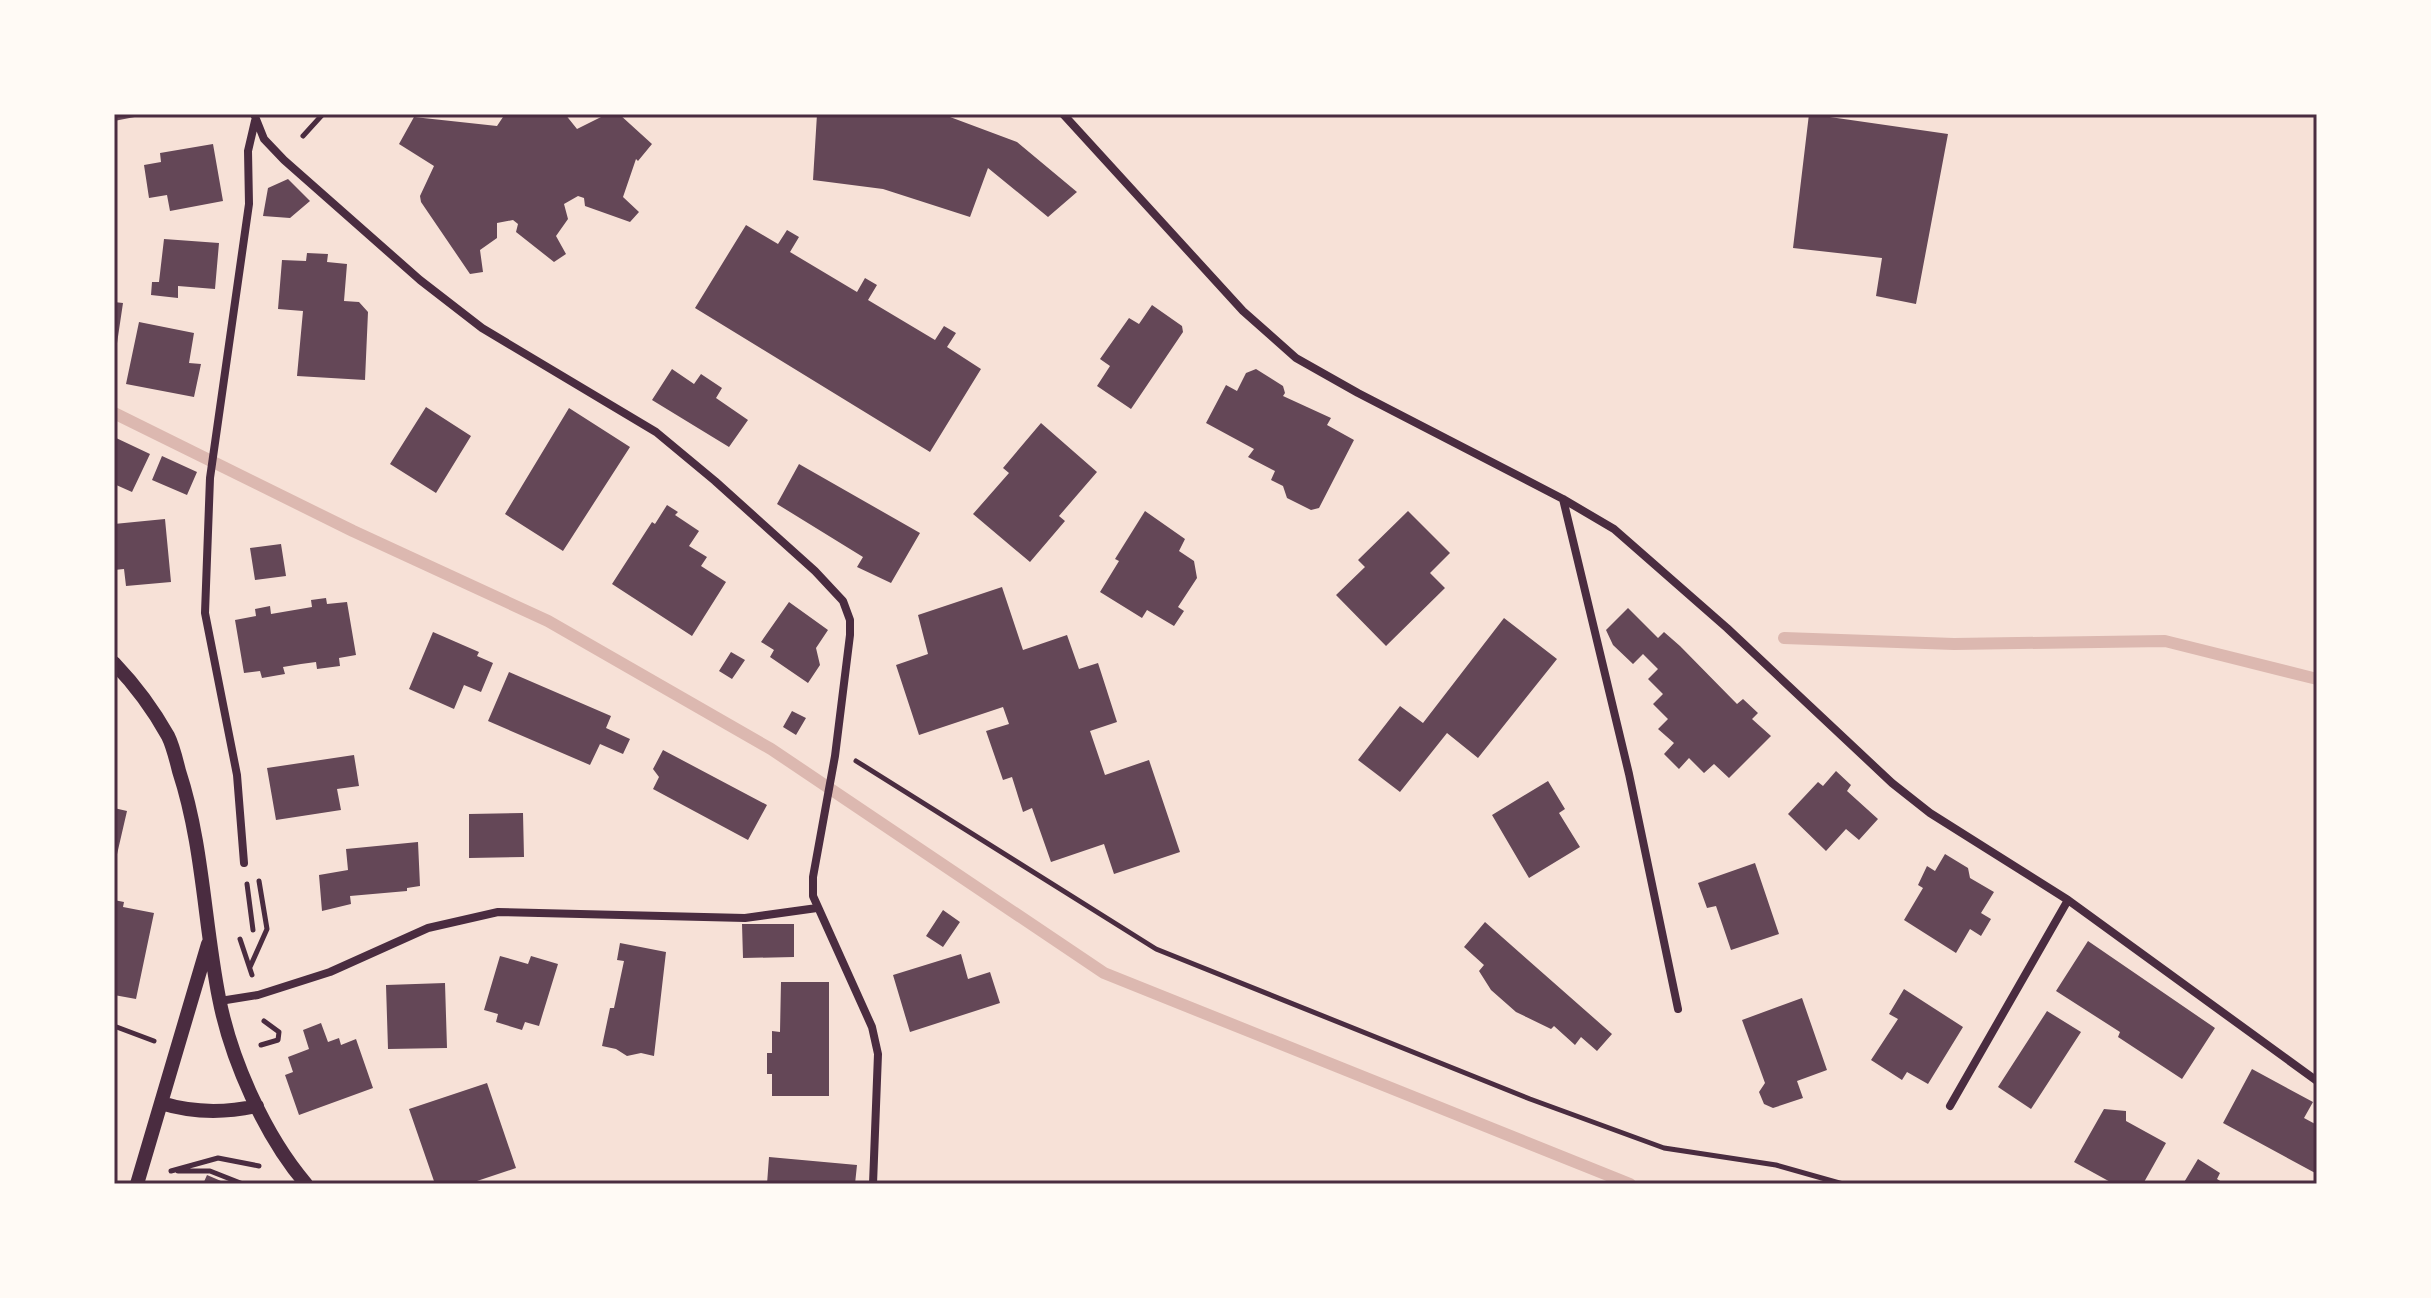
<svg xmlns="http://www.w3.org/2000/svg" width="2431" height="1298" font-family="'IBM Plex Sans',sans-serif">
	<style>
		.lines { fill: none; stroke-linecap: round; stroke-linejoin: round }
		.stream { stroke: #dcb8b0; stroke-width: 12 }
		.building { fill: #644757 }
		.path { stroke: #4a2c40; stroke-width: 5 }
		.minor { stroke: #4a2c40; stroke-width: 8 }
		.tertiary { stroke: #4a2c40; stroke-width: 14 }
		.neatline { fill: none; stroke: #4a2c40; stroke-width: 3 }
	</style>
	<rect width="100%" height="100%" fill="#f7e1d7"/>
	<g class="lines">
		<path class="stream" d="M114,413L353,531L548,621L771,749L1104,973L1630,1184
			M1784,638L1954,644L2165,641L2317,679"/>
	</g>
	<path class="building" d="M114,114H145V115L114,121Z
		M505,114H565L577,129L607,114H619L652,144L638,161L636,159L623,197L639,212L630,222L585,206L584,198L578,196L564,204L568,219L556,236L566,254L554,262L516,232L518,224L513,220L497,223V238L480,250L483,272L470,274L421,202L420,196L434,166L399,144L414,117L497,126Z
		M817,114H942L1017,142L1077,192L1048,217L988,168L970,217L883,189L813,180Z
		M1809,114L1948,134L1916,304L1876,296L1882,258L1793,248Z
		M213,144L223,201L170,211L167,195L149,198L144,165L161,162L160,153Z
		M288,179L310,201L290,218L263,216L268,188Z
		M746,225L778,244L787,230L799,237L790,252L857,292L865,278L877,285L868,300L935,340L944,326L956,333L947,347L981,369L930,452L695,308Z
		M164,239L219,243L215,289L178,286V298L151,295L152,282H159Z
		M307,253L328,254L327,262L347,264L344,301L359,302L368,312L365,380L297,376L303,311L278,309L282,260L306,261Z
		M114,302L123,303L116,350H114Z
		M1152,305L1182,326L1183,332L1131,409L1097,386L1110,366L1100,359L1129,318L1139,324Z
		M139,322L194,333L189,363L201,364L194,397L126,384Z
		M672,369L694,384L701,374L722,388L716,398L748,420L729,447L652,400Z
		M1256,369L1283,386L1285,393L1283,396L1331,418L1327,425L1354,440L1319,508L1311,510L1287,498L1283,486L1271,480L1275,471L1248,457L1254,449L1206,423L1226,385L1237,391L1246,373Z
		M426,407L471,436L436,493L390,464Z
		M569,408L630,447L563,551L505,514Z
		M1041,423L1097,472L1059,516L1065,521L1030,562L973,514L1009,473L1003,468Z
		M114,437L150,454L132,492L114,484Z
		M162,456L197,472L187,495L152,480Z
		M799,464L920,533L891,583L857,567L863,557L777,504Z
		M667,505L678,512L675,515L699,531L689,546L707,557L701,566L726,582L692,636L612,584L652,522L655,524Z
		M1145,511L1185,539L1179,551L1194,561L1197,578L1178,607L1184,611L1174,626L1147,610L1142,618L1100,592L1119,561L1115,559Z
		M1408,511L1450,553L1430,573L1445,588L1386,646L1336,595L1365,567L1358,560Z
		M165,519L171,582L126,586L124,569L114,570V524Z
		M281,544L286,576L255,580L250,548Z
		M1002,587L1023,650L1067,635L1079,669L1098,663L1117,722L1090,731L1105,775L1149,760L1180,852L1114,874L1104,844L1051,862L1032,808L1023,812L1012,777L1003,780L986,731L1009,724L1003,707L919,735L896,665L928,654L918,615Z
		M326,598L327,604L347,602L356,655L339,658L340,666L317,669L316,662L301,664L283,667L285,674L262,678L260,671L244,673L235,620L256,616L255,609L270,606L271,614L312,607L311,600Z
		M789,602L828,630L816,648L820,665L808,683L770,657L774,650L761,642Z
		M1628,608L1658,638L1664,632L1680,646L1737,704L1743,699L1758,713L1752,719L1771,736L1729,778L1714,764L1704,773L1689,758L1679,769L1664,754L1674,743L1658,729L1668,719L1653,704L1663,694L1648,679L1658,669L1643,654L1633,664L1613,645L1606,630Z
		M1504,618L1557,659L1478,758L1447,733L1400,792L1358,760L1400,706L1423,723Z
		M433,632L479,652L477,656L493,663L481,692L464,685L454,709L409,689Z
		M731,652L745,660L732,679L719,671Z
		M509,672L611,716L606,728L630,739L623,754L600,744L590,765L488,721Z
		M792,711L806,718L796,735L783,727Z
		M663,750L767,805L748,840L653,789L659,777L653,769Z
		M354,755L359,786L337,789L341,810L276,820L267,768Z
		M1836,771L1851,785L1847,791L1878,819L1859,840L1846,829L1826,851L1788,814L1818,782L1823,786Z
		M1548,781L1565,809L1559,813L1580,847L1529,878L1492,815Z
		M114,808L127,811L115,863H114Z
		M523,813L524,857L469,858V814Z
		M418,842L420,886L407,888V891L350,896L351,904L322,911L319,875L348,870L346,849Z
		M1945,854L1968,868L1970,878L1994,892L1981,913L1991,919L1981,936L1970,929L1956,953L1904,920L1923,888L1918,885L1927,866L1935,871Z
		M1755,863L1779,934L1731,950L1716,906L1707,908L1698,883Z
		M114,900L124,902L123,907L154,913L136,999L114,995Z
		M943,910L960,922L943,947L926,936Z
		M1485,922L1612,1034L1597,1051L1581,1037L1575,1045L1554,1026L1551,1029L1516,1012L1491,990L1479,971L1484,965L1464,947Z
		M742,924H794V957L743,958Z
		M2088,941L2215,1028L2182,1079L2118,1037L2120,1032L2056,991Z
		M620,943L666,952L654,1056L641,1053L627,1056L616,1049L602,1046L610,1008H614L624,961L617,960Z
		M961,954L968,979L990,972L1000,1003L910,1032L893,975Z
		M500,956L528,964L531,956L558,964L539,1026L525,1022L522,1030L496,1022L498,1014L484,1010Z
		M781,982H829V1096H772V1074H767V1053H772V1031L780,1032Z
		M445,983L447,1048L388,1049L386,985Z
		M1904,989L1963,1027L1928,1084L1907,1072L1902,1080L1871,1060L1898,1019L1889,1014Z
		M1802,998L1827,1070L1797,1081L1803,1098L1773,1108L1764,1104L1759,1092L1765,1083L1742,1020Z
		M2047,1011L2081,1032L2031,1109L1998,1087Z
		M321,1023L328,1042L339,1038L341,1045L356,1039L373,1088L299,1115L285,1075L293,1072L288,1057L309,1049L303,1030Z
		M2252,1069L2313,1102L2304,1118L2317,1125V1174L2223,1123Z
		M487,1083L516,1168L468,1184H435L409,1109Z
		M2104,1109L2126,1111V1121L2166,1143L2143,1184H2114L2074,1162Z
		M769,1157L857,1165L855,1184H767Z
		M2198,1159L2220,1173L2217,1179L2225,1184H2183Z
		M207,1175L228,1184H203Z"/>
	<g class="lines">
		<path class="path" d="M303,136L323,114
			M856,761L1156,949L1530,1099L1664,1148L1776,1165L1843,1184
			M247,884L253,930
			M240,939L252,975
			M250,967L267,929L259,881
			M114,1026L154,1041
			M261,1045L278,1040L279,1032L264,1021
			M171,1171L218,1158L259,1166
			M178,1171H210L243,1184"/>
		<path class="minor" d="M254,114L264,139L284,160L420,280L482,328L656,432L715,481L815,571L843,601L850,620V635L835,756L813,877V896L872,1027L878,1054L873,1184
			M1063,114L1243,311L1296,358L1358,393L1563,499L1614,529L1727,628L1892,783L1930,813L2068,900L2317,1081
			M1563,499L1629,774L1678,1009
			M244,863L237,775L205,613L210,478L249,204L248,151L255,121
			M220,1001L258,995L330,972L428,928L498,912L745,918L817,908
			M1950,1106L2068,900"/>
		<path class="tertiary" d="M114,663C135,685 153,709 168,736C173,746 176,759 179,771C203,844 204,922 219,998C231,1060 265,1136 306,1184
			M161,1103C193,1113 225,1113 257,1106
			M137,1184L208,944"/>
	</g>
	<rect width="2431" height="1298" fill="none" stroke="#fffaf5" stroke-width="232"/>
	<rect x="116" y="116" width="2199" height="1066" class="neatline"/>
</svg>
